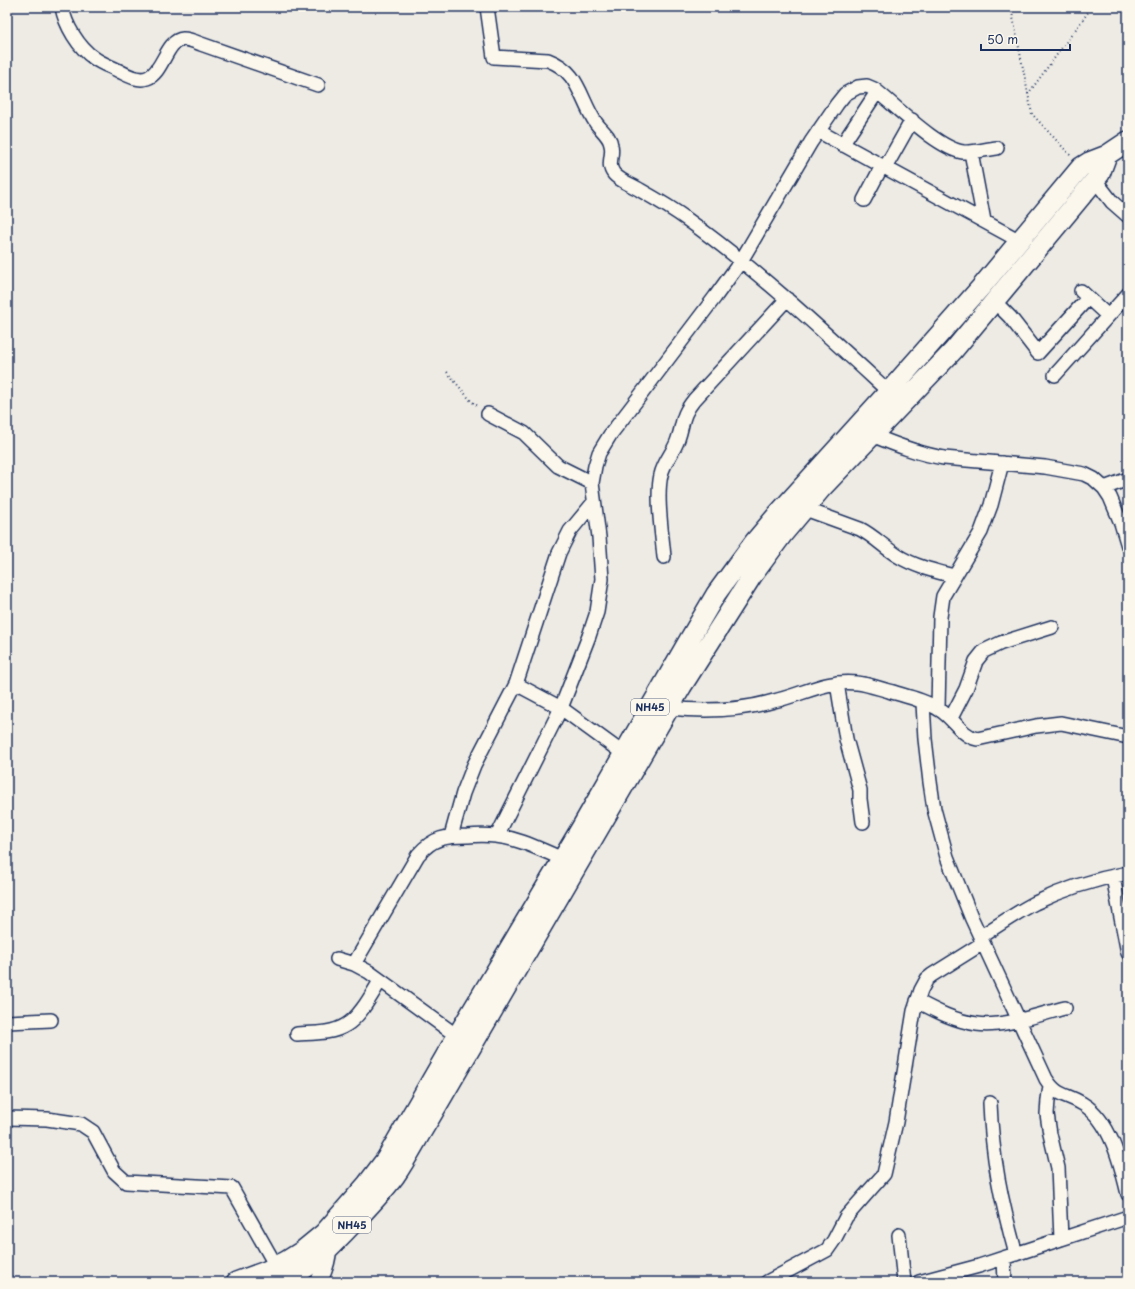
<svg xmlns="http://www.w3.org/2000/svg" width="1135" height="1289" font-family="'Playpen Sans',sans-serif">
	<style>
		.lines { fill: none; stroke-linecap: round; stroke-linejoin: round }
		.minor-casing { stroke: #1b2f5e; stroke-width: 16 }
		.major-casing { stroke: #1b2f5e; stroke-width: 19 }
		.highway-casing { stroke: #1b2f5e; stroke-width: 22 }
		.path { stroke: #1b2f5e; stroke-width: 2; stroke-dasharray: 1 3; stroke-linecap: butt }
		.minor { stroke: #fbf7ec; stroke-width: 13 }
		.major { stroke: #fbf7ec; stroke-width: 16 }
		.highway { stroke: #fbf7ec; stroke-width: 19 }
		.labels { text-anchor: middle; stroke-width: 3; stroke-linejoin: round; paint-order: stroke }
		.shield { fill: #fbf7ec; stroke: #5e6b89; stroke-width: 1 }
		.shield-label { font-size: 10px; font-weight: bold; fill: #1b2f5e }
	</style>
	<rect width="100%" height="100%" fill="#eeebe4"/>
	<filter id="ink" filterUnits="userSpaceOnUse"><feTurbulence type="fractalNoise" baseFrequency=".025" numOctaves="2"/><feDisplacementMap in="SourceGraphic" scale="8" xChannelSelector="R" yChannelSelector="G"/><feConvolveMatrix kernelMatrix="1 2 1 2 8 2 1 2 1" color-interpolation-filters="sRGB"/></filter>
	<g filter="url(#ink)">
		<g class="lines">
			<g class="minor-casing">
				<path id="minor" d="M62,7C65,25 79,48 94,58C102,64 112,67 121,72C129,76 138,81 147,78C163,73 166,40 183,39C189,39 196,42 201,44L318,85
					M487,7L494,57L548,60C580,72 579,98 596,123C601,130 610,136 611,145C614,155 606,164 614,174C620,181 632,185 640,190C656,199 673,209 688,220C760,272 824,332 889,392
					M818,131L1020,241
					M842,145L877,92
					M971,152L984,221
					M885,168L912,120
					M1095,180L1112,202L1128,216
					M864,200L882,166
					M1081,291L1108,316
					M994,301L1010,317L1038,353L1088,298
					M1055,375L1128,294
					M488,414L524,433L558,466L592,483
					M872,435C896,445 919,454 944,458L1045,467L1084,474L1094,479L1104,488L1110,497L1121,523L1128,546
					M1104,488L1128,479
					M805,509L860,529C874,536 885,548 898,556C916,567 935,571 954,576
					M664,557C662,534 656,496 661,475C664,461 674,452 678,439C684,422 681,416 694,400L787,299
					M837,683L846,739L860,790V799L863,822
					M516,684L561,708L624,754
					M923,703L925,739L930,782L934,809L947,857L972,919L1046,1079C1058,1098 1066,1093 1083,1104C1111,1121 1121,1165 1128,1194
					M669,708C705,712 739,711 774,701C801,695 828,679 857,683C867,684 878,688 889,691C905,696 925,700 940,710C953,718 962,736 977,739L1036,726L1061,723L1128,737
					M938,708L940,617L943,596L981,532L991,505L1002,463
					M951,718L966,689L976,661L984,651L1001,643L1052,627
					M451,836L463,793L474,765L516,684L559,553L570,531L594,502
					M497,836L561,708L589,636L597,612L602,579L599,537L592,483L595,466L599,453L610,435L633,405L715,297L741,261L811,142L837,104L845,94L858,87L867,86L874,89C896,106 937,148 963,152C974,153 986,149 997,148
					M1113,877L1128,953
					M980,937C998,925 1016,913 1035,903C1064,889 1096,879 1128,873
					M337,959L354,964L369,972L457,1036
					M354,964L418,855C433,837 446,836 468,836C477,835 486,835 496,836C519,838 541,850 563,859
					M917,1001C936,1011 955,1021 977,1024C1002,1028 1040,1014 1065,1008
					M7,1022L51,1020
					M297,1034C312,1033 332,1034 346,1025C360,1017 372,994 380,981
					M1050,1086L1048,1100L1047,1114L1050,1134L1058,1168L1061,1239
					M990,1103C992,1157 1001,1201 1016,1254
					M7,1118L47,1119L81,1124L93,1132L114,1171L126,1182L232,1188L276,1266
					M899,1235L904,1282
					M1004,1258L1005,1282
					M767,1282L827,1250L834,1240L846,1217L884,1174L896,1122L914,1011L921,990L927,979L932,975L983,943
					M919,1282L979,1266L1128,1217"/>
			</g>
			<g class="major-casing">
				<path id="major" d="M319,1282C323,1272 330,1256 327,1245"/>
			</g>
			<g class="highway-casing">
				<path id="highway" d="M236,1282L266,1271L286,1261L302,1251L324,1233L367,1184L386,1159L457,1036L581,828L689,640L716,594L735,568L755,541L776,516L892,388L982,286L1081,167L1089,162L1107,155L1128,141
					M282,1282C306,1271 324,1254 342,1235C360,1216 379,1197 395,1176C408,1157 418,1137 430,1118L682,686L752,576L783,534L821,489L953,351L1100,174L1107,155"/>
			</g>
			<path class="path" d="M1011,7L1032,114L1071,156
				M1028,94L1092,7
				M447,372L471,401L479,407"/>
			<use href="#minor" class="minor"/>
			<use href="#major" class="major"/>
			<use href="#highway" class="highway"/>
		</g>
	</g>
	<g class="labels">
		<g class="shield">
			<rect x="631" y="699" width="38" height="16" rx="3"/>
			<rect x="333" y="1217" width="38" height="16" rx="3"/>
		</g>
		<g class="shield-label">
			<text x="650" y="711">NH45</text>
			<text x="352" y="1229">NH45</text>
		</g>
	</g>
	<rect width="1135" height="1289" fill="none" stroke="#fbf7ec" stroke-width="24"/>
	<rect x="12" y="12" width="1111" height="1265" fill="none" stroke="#1b2f5e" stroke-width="1.5" filter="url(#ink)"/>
	<path d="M981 44v6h89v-6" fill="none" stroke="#1b2f5e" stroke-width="2"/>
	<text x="987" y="44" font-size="12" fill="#1b2f5e" stroke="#fbf7ec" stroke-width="3" paint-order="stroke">50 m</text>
</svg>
